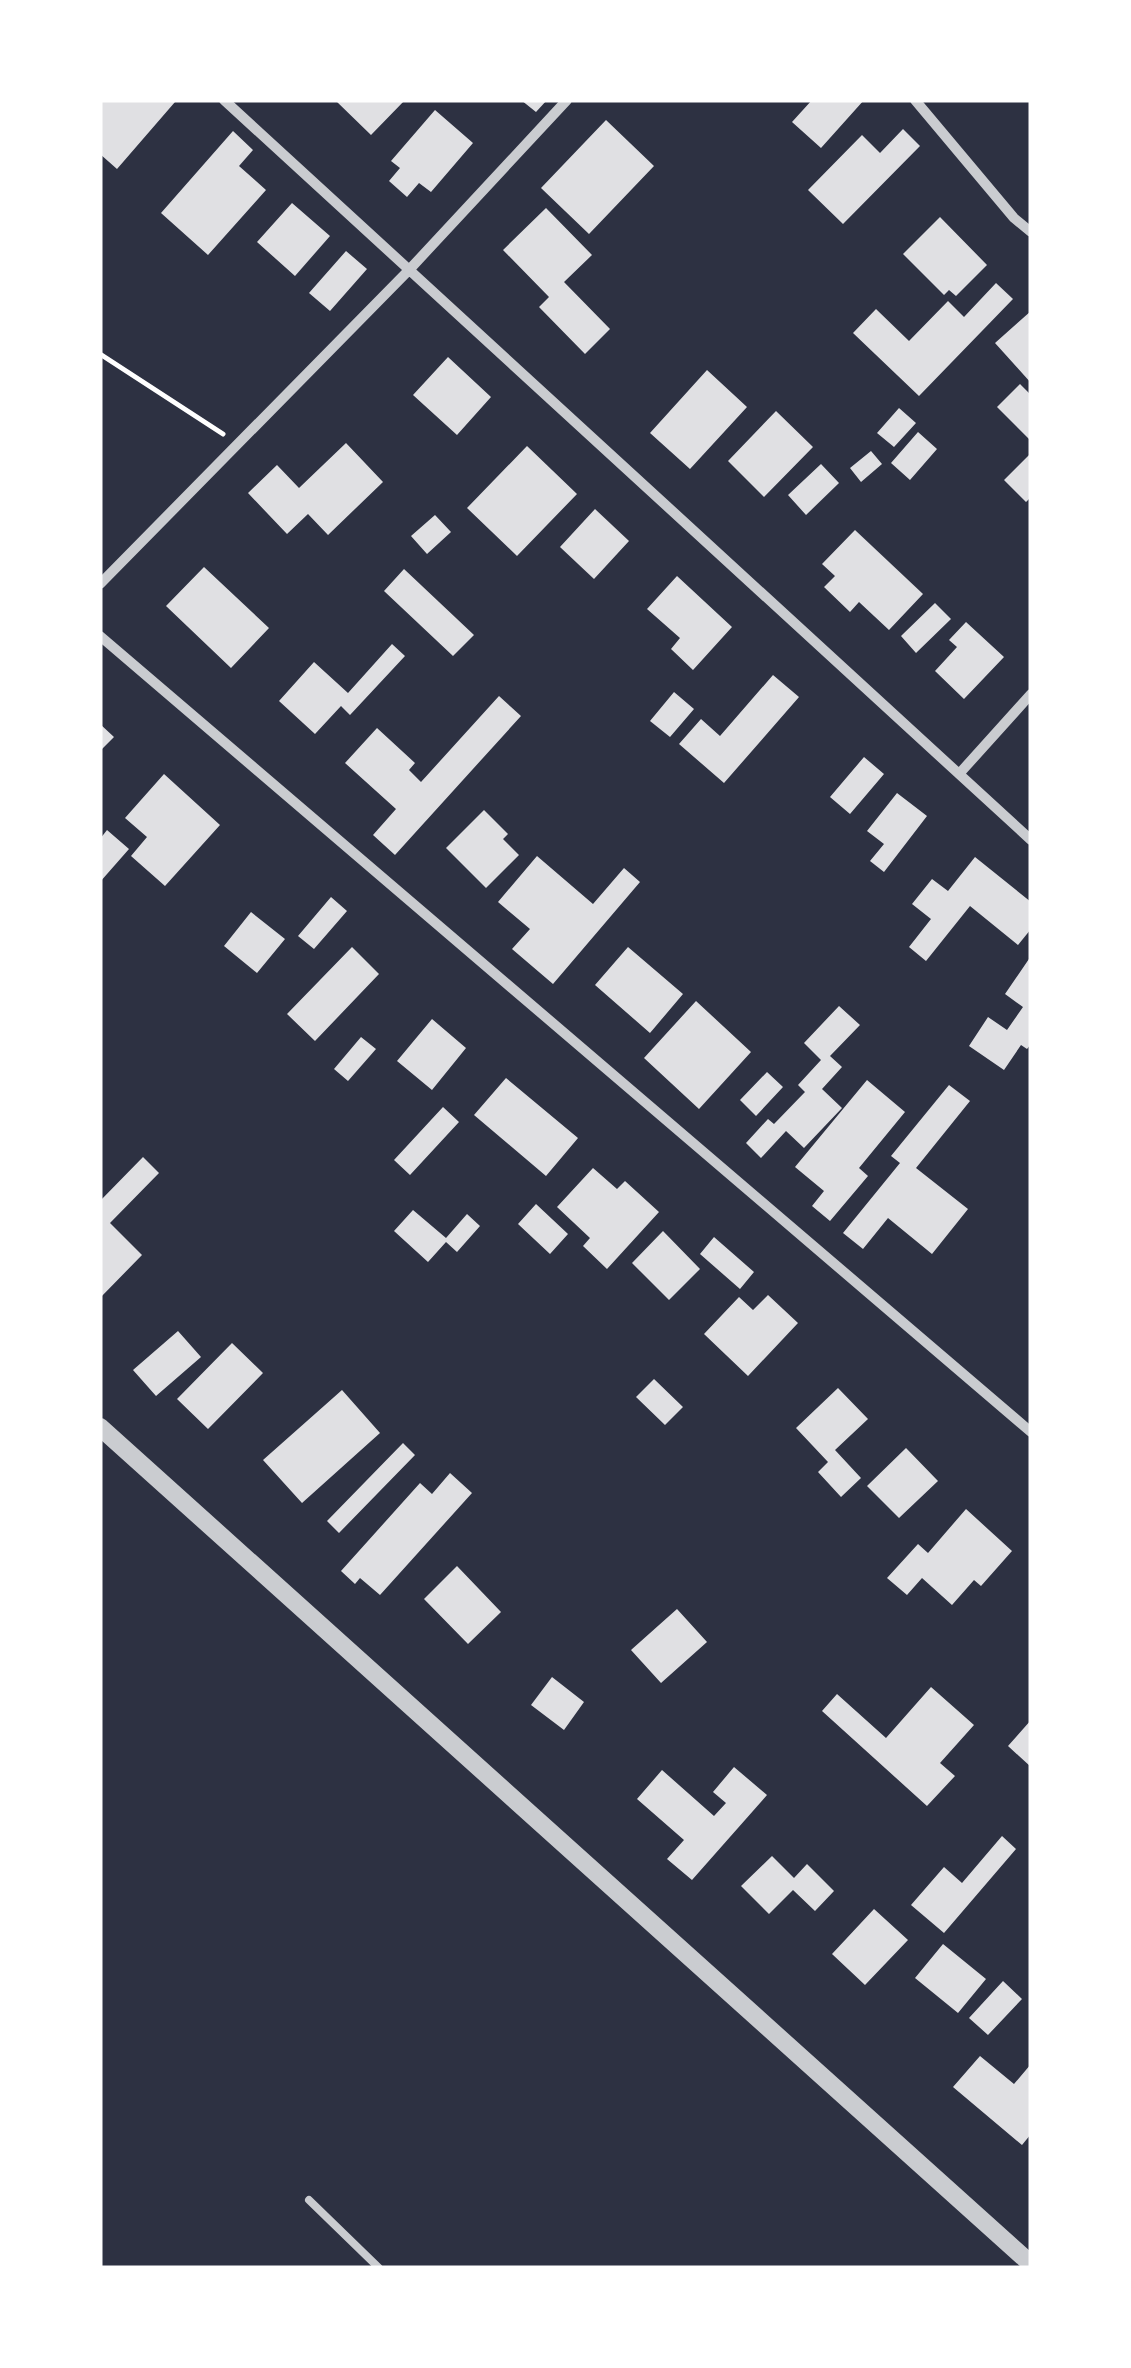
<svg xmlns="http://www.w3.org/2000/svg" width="1131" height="2368" font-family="Manrope,sans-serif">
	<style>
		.building { fill: #e0e0e3 }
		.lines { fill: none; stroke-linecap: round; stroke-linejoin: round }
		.path { stroke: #fff; stroke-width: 5 }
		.service { stroke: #caccd0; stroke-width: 8 }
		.minor { stroke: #caccd0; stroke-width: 10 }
		.tertiary { stroke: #caccd0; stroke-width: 18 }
	</style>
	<rect width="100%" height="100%" fill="#2d3142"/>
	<path class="building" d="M100,100H173L175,102L117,169L100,154L102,127Z
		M335,100H405L371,135Z
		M521,100H547L536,112Z
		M812,100H864L821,148L792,122Z
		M435,110L473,143L431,192L419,183L407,197L389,181L400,168L391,161Z
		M606,120L654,166L589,234L541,188Z
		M903,129L920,146L843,224L808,190L862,135L880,153Z
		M233,131L253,150L239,166L266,190L208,255L161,213Z
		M292,203L330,236L295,276L257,242Z
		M546,208L592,255L564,282L610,329L585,354L539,307L549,297L503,250Z
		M940,217L987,265L956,296L949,290L944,295L903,254Z
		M346,251L367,269L330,311L309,293Z
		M996,283L1013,299L919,396L853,333L876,309L909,341L948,301L964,317Z
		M1031,311V383L995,343Z
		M448,357L491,397L457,435L413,395Z
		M707,370L747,407L690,469L650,433Z
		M1020,384L1031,395V441L997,407Z
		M899,408L916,423L894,447L877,433Z
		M776,411L813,447L764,497L728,461Z
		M918,432L937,449L910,480L891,463Z
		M346,443L383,482L328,535L308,514L287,534L248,493L277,465L299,488Z
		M527,446L577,494L517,556L467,508Z
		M871,451L882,464L861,482L850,468Z
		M1031,453V497L1026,502L1004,480Z
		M821,464L839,483L806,515L788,495Z
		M595,509L629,541L594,579L560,547Z
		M435,515L451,532L427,554L411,536Z
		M855,530L923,594L889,630L859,602L850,612L824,587L835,576L822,564Z
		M204,567L269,628L231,668L166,606Z
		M404,569L474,635L453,656L384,591Z
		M677,576L732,627L693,670L671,649L680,638L647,609Z
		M935,603L951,619L916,653L901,636Z
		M966,622L1004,657L964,699L935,671L957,647L949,640Z
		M392,644L405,656L350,715L341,706L315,734L279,701L314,662L348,693Z
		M773,675L799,697L724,783L679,744L701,719L720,736Z
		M674,692L694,709L670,737L650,721Z
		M499,696L521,716L395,855L373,835L396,809L345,763L377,728L415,763L409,770L421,782Z
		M100,724L114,737L100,751Z
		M864,757L884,774L850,814L830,797Z
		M164,774L220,825L165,886L131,856L147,837L125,818Z
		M897,793L927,816L884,872L870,861L884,844L867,831Z
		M484,810L508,834L503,839L519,855L486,888L446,848Z
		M107,830L129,849L100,882V839Z
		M537,856L593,904L624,868L640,882L553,984L512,949L530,929L498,902Z
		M975,857L1031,902V929L1018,945L970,906L926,961L909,947L931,919L912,904L932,879L948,891Z
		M331,897L347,911L314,949L298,936Z
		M251,912L285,939L257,973L224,946Z
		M352,947L379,974L315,1041L287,1014Z
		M628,947L683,994L650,1033L595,985Z
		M1031,956V1044L1027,1049L1021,1045L1004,1070L969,1046L988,1017L1007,1030L1023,1007L1005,994Z
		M696,1001L751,1052L699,1109L644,1058Z
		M839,1006L860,1025L830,1056L842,1067L822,1089L842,1108L804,1148L786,1131L761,1158L746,1143L768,1119L774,1124L805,1092L798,1085L821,1060L804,1043Z
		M432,1019L466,1048L432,1090L397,1061Z
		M361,1037L376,1049L348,1081L334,1069Z
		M767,1072L783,1087L756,1116L740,1100Z
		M506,1078L578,1138L546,1176L474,1115Z
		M867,1080L905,1112L859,1168L868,1176L830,1221L812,1206L824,1191L795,1167Z
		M949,1085L970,1101L916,1168L968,1209L932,1254L888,1218L863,1249L843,1233L900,1163L891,1156Z
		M443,1107L459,1122L410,1175L394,1160Z
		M143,1157L159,1173L110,1223L142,1255L100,1298V1201Z
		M593,1168L617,1189L625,1181L659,1212L607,1269L583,1246L590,1238L557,1207Z
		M536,1204L568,1234L550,1254L518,1224Z
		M413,1210L446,1238L467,1214L480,1226L457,1252L446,1242L428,1262L394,1231Z
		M663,1231L700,1269L669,1300L632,1263Z
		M714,1237L754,1272L740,1289L700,1254Z
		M768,1295L798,1323L748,1376L704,1334L739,1297L753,1310Z
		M178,1331L201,1357L156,1396L133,1370Z
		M232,1343L263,1373L208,1429L177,1399Z
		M654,1379L683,1407L665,1425L636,1397Z
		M838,1388L868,1419L835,1450L861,1478L841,1497L818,1472L828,1462L796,1428Z
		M342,1390L380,1433L302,1503L263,1460Z
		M403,1443L415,1455L339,1533L327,1521Z
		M906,1448L938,1481L899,1518L867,1486Z
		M450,1473L472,1493L380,1595L360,1578L355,1584L341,1571L420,1483L432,1494Z
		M966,1509L1012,1551L981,1586L974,1580L952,1605L922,1578L907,1595L887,1578L918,1544L928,1553Z
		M457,1566L501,1612L468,1644L424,1599Z
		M677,1609L707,1642L661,1683L631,1650Z
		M552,1677L584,1702L564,1730L531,1705Z
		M931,1687L974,1725L940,1763L955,1776L927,1806L822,1711L837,1694L886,1738Z
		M1031,1720V1767L1008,1746Z
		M734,1767L767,1795L692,1880L667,1859L684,1840L637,1799L662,1770L714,1816L726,1803L713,1792Z
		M1002,1836L1016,1849L944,1933L911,1905L944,1867L962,1883Z
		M772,1856L794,1878L807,1864L834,1891L815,1911L793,1890L769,1914L741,1886Z
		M874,1909L908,1940L865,1985L832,1954Z
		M943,1944L986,1979L958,2013L915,1978Z
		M1003,1981L1022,1999L988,2035L969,2018Z
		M980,2056L1014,2084L1031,2064V2134L1022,2145L953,2087Z"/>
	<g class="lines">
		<path class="path" d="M100,354L223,434"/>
		<path class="service" d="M309,2200L379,2268"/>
		<path class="minor" d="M224,100L1031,840
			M915,100L1014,218L1031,232
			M100,584L409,270L567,100
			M100,636L1031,1432
			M959,774L1031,694"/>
		<path class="tertiary" d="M100,1427L1031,2264"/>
	</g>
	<rect width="1131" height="2368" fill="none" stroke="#ffffff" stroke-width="205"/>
</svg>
